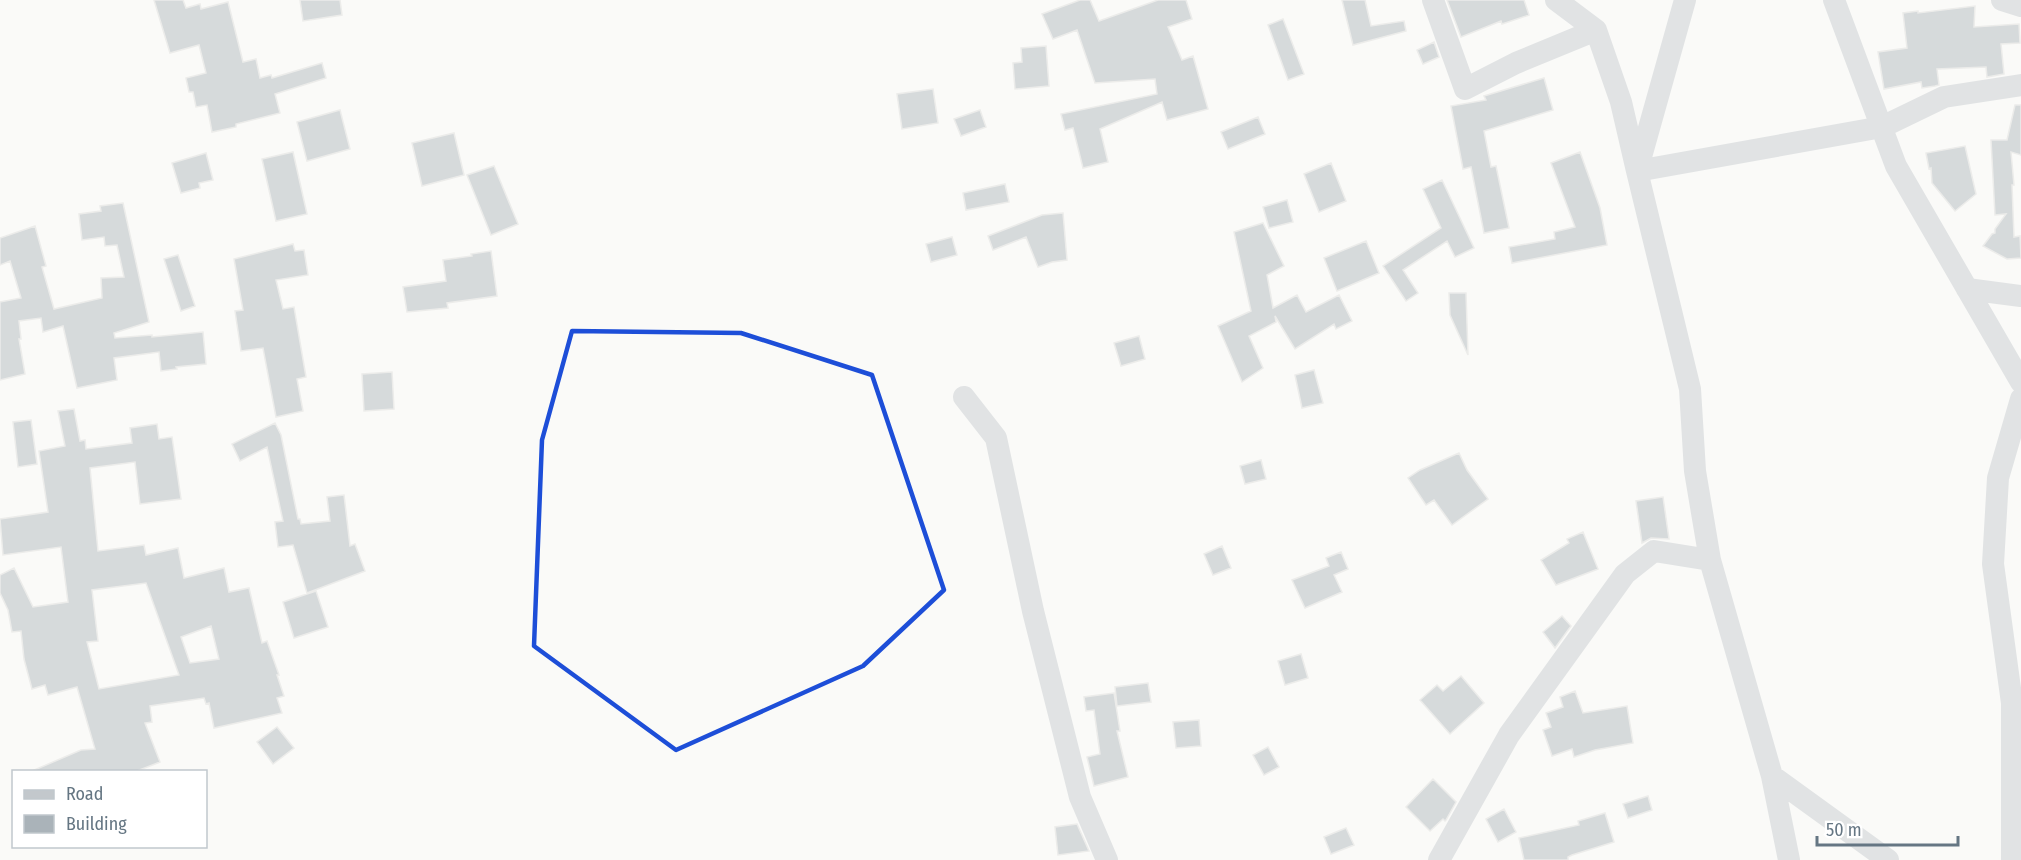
<svg xmlns="http://www.w3.org/2000/svg" width="2021" height="860" font-family="'Fira Sans Condensed',sans-serif">
	<style>
		.building { fill: #aab3b9; stroke: #dcdcda; stroke-width: 1.5; fill-rule: evenodd }
		.lines { fill: none; stroke-linecap: round; stroke-linejoin: round }
		.minor { stroke: #c3c8cc; stroke-width: 22 }
		.marked { fill: none; stroke: #1d4ed8; stroke-width: 4.5; stroke-linejoin: round }
	</style>
	<rect width="100%" height="100%" fill="#fafaf8"/>
	<path class="building" d="M154,0H183L186,8L200,4L201,9L228,2L243,62L256,59L260,78L271,75L272,78L322,63L326,78L275,94L280,113L236,124V127L212,132L207,105L196,107L193,92H189L186,78L206,73L199,45L170,53Z
		M300,0H340L342,15L303,21Z
		M1080,0H1090L1099,21L1158,0H1186L1192,19L1168,27L1182,60L1193,56L1208,109L1167,120L1162,102L1100,129L1108,162L1083,168L1073,128L1065,130L1061,114L1157,94L1155,79L1095,83L1077,30L1053,39L1042,14Z
		M1342,0H1365L1371,26L1404,21L1406,31L1353,45Z
		M1447,0H1524L1529,15L1502,24L1501,21L1461,37Z
		M1975,6L1974,27L2019,24L2020,43L2001,44L2004,74L1987,77L1986,67L1937,69L1939,85L1935,86L1922,88L1921,82L1884,89L1878,52L1907,48L1903,13L1918,11V13Z
		M1283,19L1304,74L1288,80L1268,25Z
		M1434,42L1439,57L1423,64L1417,50Z
		M1046,46L1049,86L1015,89L1013,63L1022,62L1021,48Z
		M1544,78L1553,110L1484,131L1491,167L1496,166L1509,228L1484,233L1471,167L1463,169L1451,106L1486,100L1484,96Z
		M933,89L938,123L902,129L897,94Z
		M2015,105H2021V155L2011,152L2014,185H2012L2014,237L2020,236L2021,258L2007,259L1983,246L1992,234L1995,233V229L2006,214L1995,215L1991,140H2007Z
		M340,110L350,149L307,161L297,122Z
		M980,110L986,127L961,136L954,119Z
		M1258,117L1265,134L1228,149L1221,132Z
		M454,133L464,175L422,186L412,143Z
		M1965,146L1976,194L1955,211L1932,183L1931,168L1929,169L1926,153Z
		M293,152L307,214L276,221L262,159Z
		M1580,152L1600,208L1607,245L1512,263L1509,247L1555,239L1554,232L1575,227L1551,163Z
		M206,153L213,180L199,183L200,188L181,193L172,163Z
		M1331,163L1346,201L1319,212L1304,174Z
		M494,166L518,224L491,235L467,175Z
		M1442,180L1474,248L1455,257L1447,241L1403,270L1418,293L1406,301L1383,266L1441,228L1423,189Z
		M1005,184L1009,202L966,210L963,193Z
		M1287,200L1293,222L1269,228L1263,207Z
		M123,203L149,322L114,333L115,338L152,335V337L203,332L206,364L176,367L177,369L161,371L159,352L114,358L117,380L77,388L63,326L43,332L41,318L19,321L21,339H19L25,374L0,380V302L21,298L10,261L0,265V238L35,226L46,266L42,267L54,309L102,298L101,278L124,277L117,245L105,246L104,237L82,240L79,214L101,211L100,206Z
		M1063,213L1067,260L1052,262L1038,267L1026,237L993,250L988,236L1042,215Z
		M1263,223L1284,266L1267,275L1273,308L1297,295L1306,312L1339,295L1352,321L1336,329L1334,324L1295,349L1275,316L1276,322L1249,336L1263,368L1242,382L1218,326L1251,311L1234,232Z
		M952,237L957,255L931,262L926,244Z
		M1366,241L1379,273L1337,291L1324,258Z
		M293,244L295,251L304,250L308,275L276,280L283,309L294,307L306,377L297,379L303,411L276,417L263,348L241,351L235,311L243,310L234,259Z
		M491,251L497,296L447,303L448,308L407,312L403,287L446,281L443,260L472,256L471,254Z
		M178,255L195,306L181,311L164,259Z
		M1449,293H1466L1468,355L1450,315Z
		M1139,336L1145,359L1121,366L1114,343Z
		M1314,370L1323,403L1302,408L1295,375Z
		M392,372L394,409L364,411L362,374Z
		M74,409L80,441L85,440L86,449L132,443L130,428L157,424L159,439L172,437L181,499L140,504L135,462L90,468L98,551L144,545L146,555L178,548L184,578L224,568L229,592L249,588L262,643L267,641L279,675H277L284,696L277,698L282,713L214,728L209,703L206,704L204,698L150,706L152,722L145,723L160,762L137,771H32L81,750L95,749L77,687L48,695L45,685L32,689L24,659L21,631L12,632L8,610L0,593V575L14,568L33,607L68,602L61,547L3,555L0,519L48,512L39,451L65,446L58,411ZM146,583L179,675L99,689L87,642L98,641L92,590ZM211,626L219,659L190,663L181,637Z
		M31,420L37,464L18,467L13,422Z
		M275,423L281,435L298,519H300L301,524L330,521L327,497L344,495L350,546L355,544L365,571L307,593L293,545L278,547L275,522L283,521L267,447L240,461L232,444Z
		M1459,453L1467,470L1488,499L1452,525L1434,500L1426,505L1408,478L1420,470Z
		M1261,460L1266,479L1245,484L1240,466Z
		M1663,497L1669,539L1651,538L1642,543L1636,501Z
		M1583,532L1598,569L1556,585L1541,560L1569,543L1567,539Z
		M1222,546L1231,568L1213,575L1204,554Z
		M1341,552L1348,569L1334,575L1342,592L1305,608L1292,580L1329,566L1326,558Z
		M316,591L328,627L294,638L283,602Z
		M1562,616L1571,626L1555,648L1543,632Z
		M1301,654L1308,678L1285,685L1278,661Z
		M1461,676L1484,703L1450,734L1420,700L1437,685L1443,691Z
		M1148,683L1151,702L1117,706L1115,687Z
		M1575,691L1583,713L1627,706L1633,743L1595,750L1574,757L1572,749L1552,756L1543,730L1551,727L1546,713L1563,707L1560,697Z
		M1114,693L1120,731H1117L1128,777L1094,786L1087,757L1100,754L1094,710L1086,711L1084,697Z
		M1199,720L1201,746L1176,748L1173,722Z
		M277,727L294,748L273,764L257,742Z
		M1268,747L1279,767L1264,775L1253,755Z
		M1433,779L1456,802L1446,820L1445,821L1443,819L1430,831L1406,807Z
		M1648,796L1652,810L1628,818L1623,804Z
		M1504,809L1516,832L1498,842L1486,819Z
		M1605,813L1614,842L1572,855L1568,857V860H1524L1519,838L1579,825L1578,821Z
		M1077,824L1089,851L1058,855L1055,827Z
		M1346,828L1354,845L1331,854L1324,837Z"/>
	<g class="lines">
		<path class="minor" d="M1433,0L1465,89L1516,63L1596,30L1621,102L1637,171L1882,127L1944,97L2021,85
			M1556,0L1596,30
			M1685,0L1637,171L1690,389L1695,471L1710,560L1772,776L1789,860
			M1834,0L1896,166L2021,382
			M2002,0L2021,6
			M1967,289L2021,296
			M964,397L996,438L1033,611L1080,797L1107,860
			M1772,776L1888,860
			M1439,860L1509,735L1625,574L1654,551L1710,560
			M2012,860V703L1993,564L1998,478L2021,399"/>
	</g>
	<path d="M0 0H2021V860H0ZM572,331L741,333L872,375L944,590L863,666L676,750L534,646L542,440Z" fill="#fafaf8" fill-opacity=".55" fill-rule="evenodd"/>
	<path class="marked" d="M572,331L741,333L872,375L944,590L863,666L676,750L534,646L542,440Z"/>
	<rect x="12" y="770" width="195" height="78" fill="#ffffff" stroke="#c1c8cd" stroke-width="1.5"/>
	<rect x="24" y="790" width="30" height="9" fill="#c3c8cc" stroke="#c1c8cd" stroke-width="1.5"/>
	<text x="66" y="800" font-size="18" fill="#657683">Road</text>
	<rect x="24" y="815" width="30" height="18" fill="#aab3b9" stroke="#c1c8cd" stroke-width="1.5"/>
	<text x="66" y="830" font-size="18" fill="#657683">Building</text>
	<path d="M1817 836v9h141v-9" fill="none" stroke="#657683" stroke-width="3"/>
	<text x="1826" y="836" font-size="18" fill="#657683" stroke="#ffffff" stroke-width="4.5" paint-order="stroke">50 m</text>
</svg>
